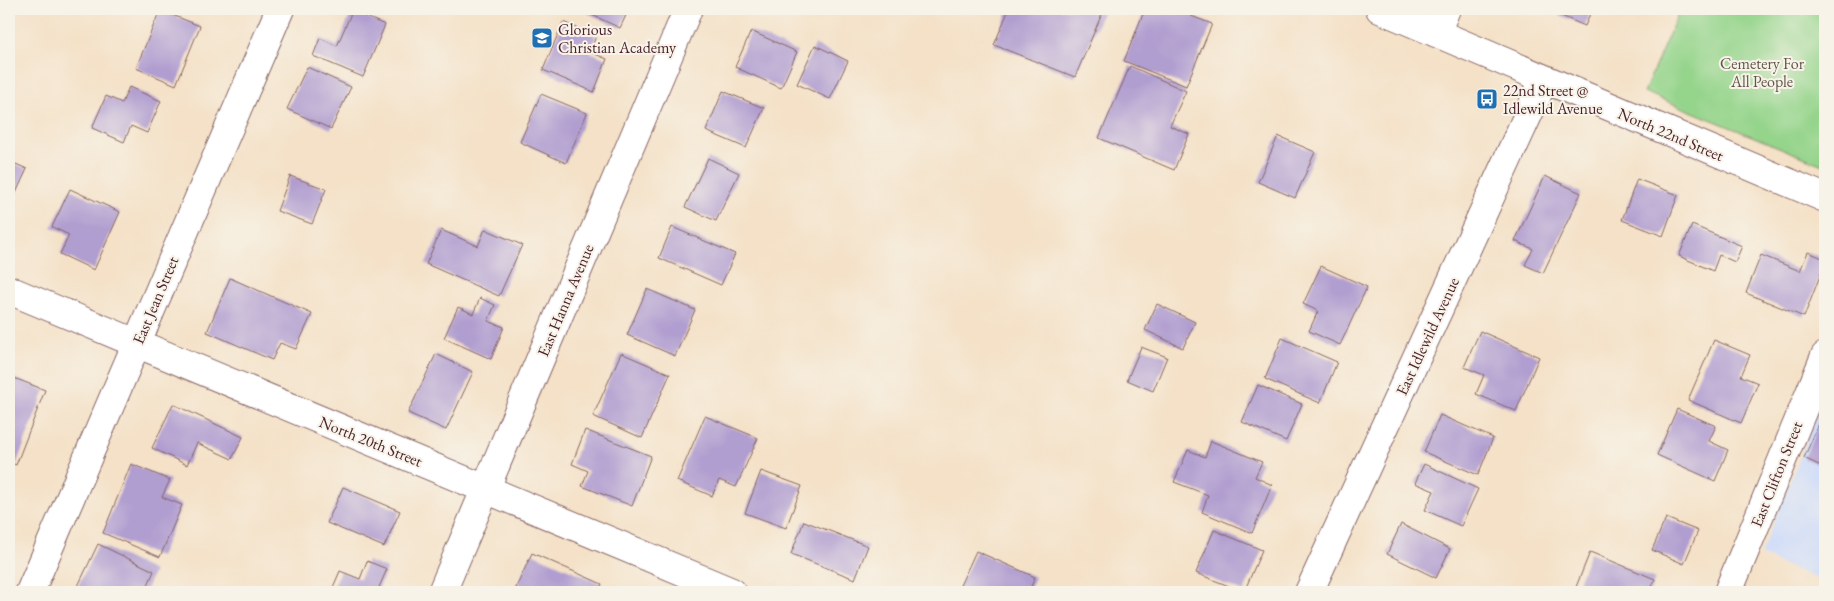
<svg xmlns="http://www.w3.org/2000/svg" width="1834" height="601" font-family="'EB Garamond',serif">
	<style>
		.built { fill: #cddbfa }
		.green { fill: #94d48b; stroke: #6f7a5b }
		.building { fill: #b19ed0 }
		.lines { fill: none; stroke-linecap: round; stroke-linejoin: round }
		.minor-casing { stroke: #866362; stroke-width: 30 }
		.minor { stroke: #fff; stroke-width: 28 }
		.labels { text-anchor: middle; stroke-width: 4; stroke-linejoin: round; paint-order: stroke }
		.poi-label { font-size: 16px; fill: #4a1f2b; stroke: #f7f3e8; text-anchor: start }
		.park-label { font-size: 16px; fill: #605548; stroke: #f7f3e8 }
		.street-label { font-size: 16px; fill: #4a1f2b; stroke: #f7f3e8 }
	</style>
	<rect width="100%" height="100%" fill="#f7f3e8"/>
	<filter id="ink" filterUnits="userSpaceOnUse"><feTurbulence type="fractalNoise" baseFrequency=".02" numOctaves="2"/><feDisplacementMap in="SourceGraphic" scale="10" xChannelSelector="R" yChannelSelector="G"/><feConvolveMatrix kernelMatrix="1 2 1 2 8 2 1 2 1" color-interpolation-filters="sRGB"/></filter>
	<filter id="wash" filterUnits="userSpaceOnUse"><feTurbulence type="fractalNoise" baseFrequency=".0096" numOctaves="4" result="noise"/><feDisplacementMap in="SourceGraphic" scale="20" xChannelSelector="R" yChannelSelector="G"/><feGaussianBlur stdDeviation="1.12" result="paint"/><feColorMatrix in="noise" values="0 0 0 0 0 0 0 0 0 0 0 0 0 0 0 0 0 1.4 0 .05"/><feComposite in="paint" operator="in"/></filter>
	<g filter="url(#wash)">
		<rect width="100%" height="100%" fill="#f4e1c7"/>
		<path class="built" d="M1825,396V582L1760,555Z"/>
		<path class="green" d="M1680,9H1825V166L1644,92Z"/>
		<g id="blocks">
			<path class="building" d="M579,9H629L620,28Z
				M1009,9H1104L1075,77L994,45Z
				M1145,9H1173L1212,24L1186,86L1124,61Z
				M1545,9H1592L1585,26Z
				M160,10L200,26L176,85L136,68Z
				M352,11L385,25L363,77L313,56L320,38L337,46Z
				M563,22L596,36L590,52L607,59L594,92L543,70Z
				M751,31L797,52L781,88L735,67Z
				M815,45L848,61L830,99L797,84Z
				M1130,66L1186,91L1170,126L1189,134L1174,170L1099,138Z
				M307,67L351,87L331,129L287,109Z
				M129,87L161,101L147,133L131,126L124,142L92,128L106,96L122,103Z
				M723,91L764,108L746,148L706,131Z
				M541,94L587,113L566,163L520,142Z
				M1278,136L1315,152L1295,198L1258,182Z
				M708,158L739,173L716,221L685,207Z
				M9,161L27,169L9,208Z
				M290,176L326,189L312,224L277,211Z
				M1545,176L1581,193L1543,273L1525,265L1533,249L1515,241Z
				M1637,179L1678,195L1663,236L1622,220Z
				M70,189L120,212L94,270L60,254L69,235L52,227Z
				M1692,225L1742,246L1735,262L1719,255L1713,271L1679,256Z
				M672,227L735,254L721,285L659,258Z
				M485,229L522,245L499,296L426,264L441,230L478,246Z
				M1808,252L1825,259V263L1804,317L1746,293L1761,255L1800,271Z
				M1321,266L1367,287L1340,345L1309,331L1318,311L1303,304Z
				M230,278L312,314L296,349L280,343L272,360L207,332Z
				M647,289L695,310L675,356L627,335Z
				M480,298L495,305L488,321L504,327L491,359L444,338L458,307L473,314Z
				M1157,304L1195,322L1183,348L1145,330Z
				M1480,331L1539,357L1516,411L1476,394L1484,375L1464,367Z
				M1282,338L1337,362L1320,403L1265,379Z
				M1714,340L1750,355L1741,376L1758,383L1741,423L1688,400Z
				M1141,347L1167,357L1153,391L1127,380Z
				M621,353L670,374L642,438L593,416Z
				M436,354L473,372L446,430L408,413Z
				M9,376L45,390L16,465L9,462Z
				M1258,385L1302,404L1286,441L1242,422Z
				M173,404L243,437L232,459L197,443L187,465L152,448Z
				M1677,409L1716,426L1709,441L1728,450L1715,481L1657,455Z
				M1825,410V468L1804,458Z
				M1440,415L1493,438L1478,475L1424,452Z
				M705,416L758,438L736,487L719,480L712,496L677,481Z
				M585,430L651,456L632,506L582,486L588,471L572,464Z
				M1211,441L1262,462L1255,477L1272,485L1252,533L1202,512L1208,495L1174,482L1188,450L1205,457Z
				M131,464L170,480L162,497L182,505L160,557L103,533Z
				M1424,464L1478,489L1461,526L1425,510L1434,491L1415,483Z
				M761,471L802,486L786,528L745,513Z
				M343,487L400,511L384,547L327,523Z
				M1666,518L1698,531L1684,564L1652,550Z
				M804,521L868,546L855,579L791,554Z
				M1401,524L1450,549L1436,578L1387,554Z
				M1214,530L1262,550L1244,592L1196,573Z
				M98,544L154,571L145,592H90L78,586Z
				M976,551L1035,577L1029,592H957Z
				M1590,552L1655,579L1650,592H1574Z
				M532,553L602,584L598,592H514Z
				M367,561L387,569L377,592H331L340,571L360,579Z"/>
		</g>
	</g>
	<g filter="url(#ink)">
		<use href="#blocks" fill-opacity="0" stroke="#866362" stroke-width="1"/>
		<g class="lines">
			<g class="minor-casing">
				<path id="minor" d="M1380,9L1825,198
					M1436,33L1446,9
					M9,290L732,592
					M30,592L280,9
					M442,592L688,9
					M1309,592L1544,80
					M1728,592L1825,356"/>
			</g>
			<use href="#minor" class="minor"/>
		</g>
	</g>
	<defs>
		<g id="school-square" transform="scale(1.125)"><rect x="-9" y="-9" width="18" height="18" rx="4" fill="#1f6fb2" stroke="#f7f3e8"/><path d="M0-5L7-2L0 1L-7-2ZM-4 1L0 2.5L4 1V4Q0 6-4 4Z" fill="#fff"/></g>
		<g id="bus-square" transform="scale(1.125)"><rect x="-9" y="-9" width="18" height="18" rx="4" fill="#1f6fb2" stroke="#f7f3e8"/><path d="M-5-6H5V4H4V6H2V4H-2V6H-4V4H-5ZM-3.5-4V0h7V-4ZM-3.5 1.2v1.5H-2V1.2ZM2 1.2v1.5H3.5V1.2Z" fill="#fff"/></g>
	</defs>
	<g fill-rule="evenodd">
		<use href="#school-square" x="542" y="38"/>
		<use href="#bus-square" x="1487" y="99"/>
	</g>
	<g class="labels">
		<g class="poi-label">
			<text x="558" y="35">Glorious<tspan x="558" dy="18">Christian Academy</tspan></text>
			<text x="1503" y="96">22nd Street @<tspan x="1503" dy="18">Idlewild Avenue</tspan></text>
		</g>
		<g class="park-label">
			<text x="1762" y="69">Cemetery For<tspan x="1762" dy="18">All People</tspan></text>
		</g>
		<g class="street-label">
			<text transform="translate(1671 134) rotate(23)" y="6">North 22nd Street</text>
			<text transform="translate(155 300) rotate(-67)" y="6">East Jean Street</text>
			<text transform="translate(565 300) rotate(-67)" y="6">East Hanna Avenue</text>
			<text transform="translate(1427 336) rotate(-65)" y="6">East Idlewild Avenue</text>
			<text transform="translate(371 441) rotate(22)" y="6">North 20th Street</text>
			<text transform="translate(1776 474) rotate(-68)" y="6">East Clifton Street</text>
		</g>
	</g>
	<rect width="1834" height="601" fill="none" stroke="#f7f3e8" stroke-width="30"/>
</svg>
